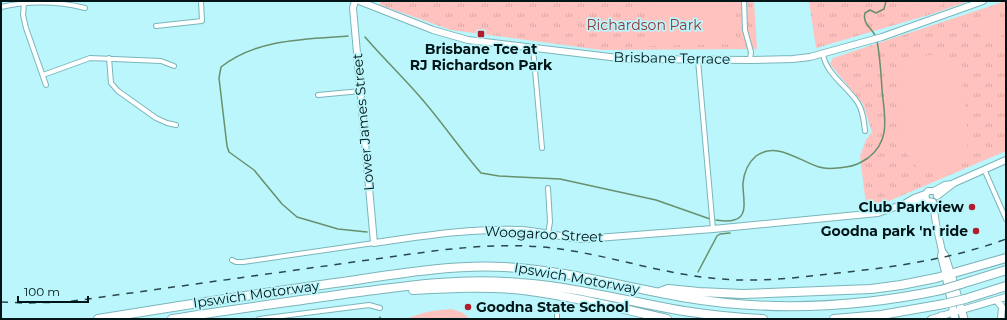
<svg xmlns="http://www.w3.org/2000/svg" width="1007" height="320" font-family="Montserrat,sans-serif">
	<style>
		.grass { fill: url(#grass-tufts) }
		.pitch { fill: #ffc2be }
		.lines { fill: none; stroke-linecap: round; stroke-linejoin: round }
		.stream { stroke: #68906c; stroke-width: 1.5 }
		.street-casing { stroke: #7ab5ba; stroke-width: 6 }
		.secondary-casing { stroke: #7ab5ba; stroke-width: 8 }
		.primary-casing { stroke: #7ab5ba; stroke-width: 9 }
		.highway-casing { stroke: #7ab5ba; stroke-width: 10 }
		.street { stroke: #fff; stroke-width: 4 }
		.secondary { stroke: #fff; stroke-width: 6 }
		.primary { stroke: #fff; stroke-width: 7 }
		.highway { stroke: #fff; stroke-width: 8 }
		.rail { stroke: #2a484b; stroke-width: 1.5; stroke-dasharray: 7 7; stroke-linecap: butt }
		.highway-bridge-casing { stroke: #7ab5ba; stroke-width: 10; stroke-linecap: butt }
		.highway-bridge { stroke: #fff; stroke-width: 8 }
		.poi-dot { fill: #af1c2a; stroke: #baf6fc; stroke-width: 1.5 }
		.labels { text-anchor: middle; stroke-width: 3.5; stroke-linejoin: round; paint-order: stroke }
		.park-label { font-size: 14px; fill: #8e3838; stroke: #baf6fc }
		.poi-label { font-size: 14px; font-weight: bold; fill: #001517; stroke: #baf6fc; text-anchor: end }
		.street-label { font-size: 14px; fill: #001517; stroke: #baf6fc }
	</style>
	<defs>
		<pattern id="grass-tufts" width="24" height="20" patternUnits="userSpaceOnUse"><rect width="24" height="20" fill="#ffc2be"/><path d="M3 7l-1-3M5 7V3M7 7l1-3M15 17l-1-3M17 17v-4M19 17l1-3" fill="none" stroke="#d9a6a3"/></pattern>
	</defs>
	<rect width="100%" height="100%" fill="#baf6fc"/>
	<path class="grass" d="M380,1H754L757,49L601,50L451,30L380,5Z
		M809,1H969L932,14L816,48Z
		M1006,1V151L889,201L866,205L860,156L866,140L872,132L863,104L830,64L833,58Z"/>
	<path class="pitch" d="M648,1H735L736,44L649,46Z
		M912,1H945L942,5L917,16Z
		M997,9L1006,29V34L984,44L973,20Z
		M935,55C943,58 952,61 957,68C965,79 967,127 968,144C964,157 956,168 942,172C922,178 906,160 903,141C899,123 900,101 898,82C903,61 915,56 935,55Z
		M452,309L463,313L470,319H407C421,312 436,310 452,309Z"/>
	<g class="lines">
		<path class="stream" d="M348,36C305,39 256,39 221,67L219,78L227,146L229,152L254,170L282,204L297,217L338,229L367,232
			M365,37C383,58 403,77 421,98C442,122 460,149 481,173L499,176L560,179L656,200L710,219
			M876,37C872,28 862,24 865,13L870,10L876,13L884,9L886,1
			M716,220C723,221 728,222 734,220C750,217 742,194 743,183C744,172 748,163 756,156C777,141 799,161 819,167C828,170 836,168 846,167C855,166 860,163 868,158C892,140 884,115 882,89C881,73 880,56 877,41
			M698,272L717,236L720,234L730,233
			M380,317L381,319"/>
		<g class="street-casing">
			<path id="street" d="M744,1L745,30L751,52L750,60
				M24,3L23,15L26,28L46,85
				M1,7C28,1 57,1 85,8
				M156,26L202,21L201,1
				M533,48L542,148
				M823,54C826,74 847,86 858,103C863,111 864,121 865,131
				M109,58L111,83L118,91L156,118L167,123L176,125
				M698,60L713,229
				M43,75L90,58L161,61L174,66
				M318,95L361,91
				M984,169L1006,219
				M548,188L550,222L548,234
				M232,260L236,262H243L374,243
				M557,314V319
				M259,319L369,305L380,308"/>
		</g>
		<g class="secondary-casing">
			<path id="secondary" d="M355,1L353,8L374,243C423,236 471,228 521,230C542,231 563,238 584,239L713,229L878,213L904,204L914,198L925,194
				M359,1L433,30L468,40L627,59L750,60L793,59L810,57L882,37L983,1
				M934,191L945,185L952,184
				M937,196L954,183L1006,160
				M933,202L936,224L942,251L941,256L946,276
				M933,202L927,201L925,196L928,191H934
				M907,204L926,200
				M942,251L945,255L951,274
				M997,301L1002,307L1001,319
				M931,319L1006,297"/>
		</g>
		<g class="primary-casing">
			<path id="primary" d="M951,274L964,319
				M946,276L955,319
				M941,316L944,319"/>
		</g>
		<g class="highway-casing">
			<path id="highway" d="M961,284L1006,270
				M413,290C450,288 486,286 523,290C571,296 619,308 667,319
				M660,292L668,289L699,292L743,294L871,289L901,285L936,278L1006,258
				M965,299L1006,286
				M98,319C177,306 256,294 335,283C392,275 448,264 505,267C565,270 623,287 682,297C768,312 855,308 941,290
				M172,319C227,310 282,303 337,295C398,287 459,277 520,283C576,287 630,302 684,311C710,315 737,318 763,319
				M834,319L881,315L944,304"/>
		</g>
		<use href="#street" class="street"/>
		<use href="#secondary" class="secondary"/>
		<use href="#primary" class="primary"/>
		<use href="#highway" class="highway"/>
		<path class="rail" d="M1,302L24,303L66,302L433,251C476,246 517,243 560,249C611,256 660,273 711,278C753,283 795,278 838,273C895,267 952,259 1006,239"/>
		<g class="highway-bridge-casing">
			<path id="highway-bridge" d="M941,290L961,284
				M944,304L965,299"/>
		</g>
		<use href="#highway-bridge" class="highway-bridge"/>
	</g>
	<g class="poi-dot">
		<rect x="477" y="30" width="8" height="8" rx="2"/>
		<circle cx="972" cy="207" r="4"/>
		<circle cx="976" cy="231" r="4"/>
		<circle cx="468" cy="307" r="4"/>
	</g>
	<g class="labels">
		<g class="park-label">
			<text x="644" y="30">Richardson Park</text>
		</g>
		<g class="poi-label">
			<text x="481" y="54" text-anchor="middle">Brisbane Tce at<tspan x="481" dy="16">RJ Richardson Park</tspan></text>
			<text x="964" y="212">Club Parkview</text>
			<text x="968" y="236">Goodna park 'n' ride</text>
			<text x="476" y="312" text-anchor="start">Goodna State School</text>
		</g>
		<g class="street-label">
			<text transform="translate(672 58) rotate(1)" y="5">Brisbane Terrace</text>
			<text transform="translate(363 122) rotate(-95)" y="5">Lower James Street</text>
			<text transform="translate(544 234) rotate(3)" y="5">Woogaroo Street</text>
			<text transform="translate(577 278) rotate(10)" y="5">Ipswich Motorway</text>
			<text transform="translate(256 294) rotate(-8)" y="5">Ipswich Motorway</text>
		</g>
	</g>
	<rect width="1007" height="320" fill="none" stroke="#001517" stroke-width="4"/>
	<path d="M18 296v6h70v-6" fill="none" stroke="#001517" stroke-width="2"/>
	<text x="24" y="296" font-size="12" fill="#001517" stroke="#baf6fc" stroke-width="3" paint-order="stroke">100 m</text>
</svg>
